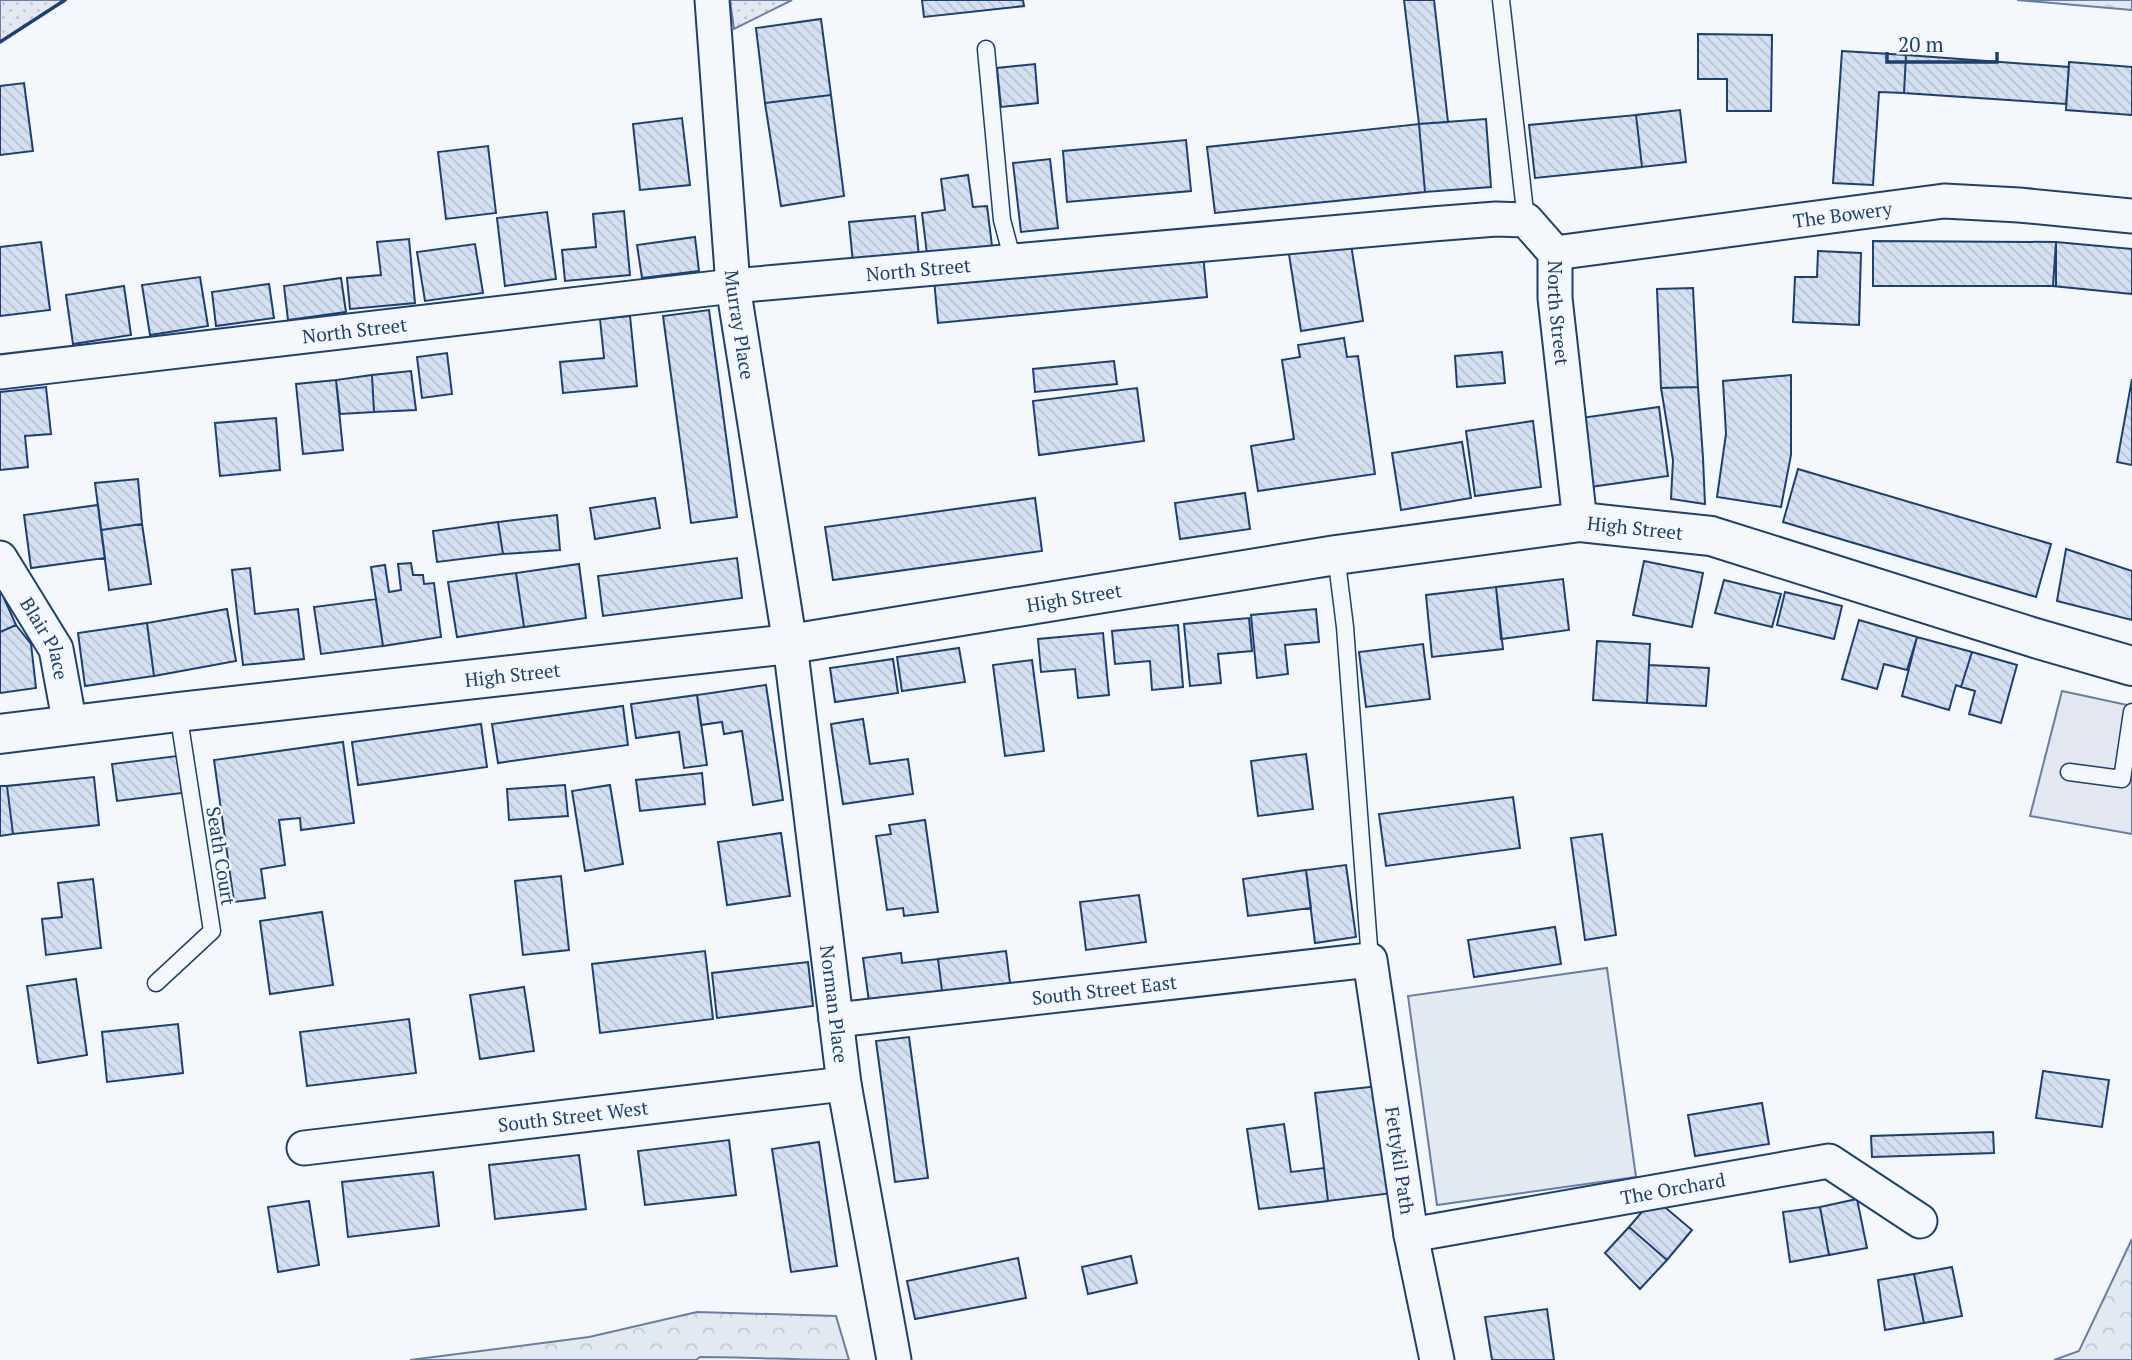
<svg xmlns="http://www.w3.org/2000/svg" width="2132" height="1360" font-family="'PT Serif',serif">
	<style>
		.grass { fill: url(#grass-dots); stroke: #687fa3; stroke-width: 2 }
		.forest { fill: url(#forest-crowns); stroke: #687fa3; stroke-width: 2 }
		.garden { fill: #e3e9f0; stroke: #687fa3; stroke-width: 2 }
		.parking { fill: #e3e8f0; stroke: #687fa3; stroke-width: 2 }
		.building { fill: url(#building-back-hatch); stroke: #1d3f73; stroke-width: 2 }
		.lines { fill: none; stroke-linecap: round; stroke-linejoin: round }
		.lane-casing { stroke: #1d3f73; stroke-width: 19 }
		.street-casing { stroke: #1d3f73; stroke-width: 37 }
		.primary-casing { stroke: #1d3f73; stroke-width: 42 }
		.lane { stroke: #f4f7fb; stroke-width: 16 }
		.street { stroke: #f4f7fb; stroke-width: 33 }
		.primary { stroke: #f4f7fb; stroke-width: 38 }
		.wall { stroke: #1d3f73; stroke-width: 3.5 }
		.labels { text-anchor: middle; stroke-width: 5; stroke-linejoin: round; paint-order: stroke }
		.street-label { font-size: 19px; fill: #1d3f73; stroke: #f4f7fb }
	</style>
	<defs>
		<pattern id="grass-dots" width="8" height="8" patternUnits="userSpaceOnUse" patternTransform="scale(1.75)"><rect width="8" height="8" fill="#e3e9f0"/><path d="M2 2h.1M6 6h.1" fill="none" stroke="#c2c9d1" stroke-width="1.8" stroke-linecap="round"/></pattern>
		<pattern id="forest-crowns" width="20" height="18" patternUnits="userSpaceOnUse" patternTransform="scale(1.75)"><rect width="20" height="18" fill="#e3e9f0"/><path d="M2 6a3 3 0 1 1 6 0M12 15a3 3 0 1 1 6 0" fill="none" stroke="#c2c9d1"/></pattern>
		<pattern id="building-back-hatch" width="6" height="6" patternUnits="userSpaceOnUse" patternTransform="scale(1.75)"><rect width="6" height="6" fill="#d5e0f0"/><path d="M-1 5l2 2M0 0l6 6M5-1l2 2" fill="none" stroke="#b6c1d1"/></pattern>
	</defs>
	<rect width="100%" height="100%" fill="#f4f7fb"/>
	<path class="grass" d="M0,0H65L0,42Z
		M730,0H792L734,29Z"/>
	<path class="forest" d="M2017,0H2132V10Z
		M2132,1239V1360H2054L2079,1351Z
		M697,1312L836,1316L849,1360C799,1360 750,1357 700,1357L696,1360H410L589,1337Z"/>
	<path class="garden" d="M1607,968L1636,1177L1437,1205L1408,996Z"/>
	<path class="parking" d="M2062,691L2132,706V834L2030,816Z"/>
	<path class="building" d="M922,0H1023L1024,6L924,17Z
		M1404,0H1434L1448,122L1419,124Z
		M821,19L831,95L765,103L756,28Z
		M1698,34L1772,35L1771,111H1727V79H1698Z
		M1842,51L1906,55L1904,93L1879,92L1873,185L1833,183Z
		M1906,55L2069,67L2066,104L1904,93Z
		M2069,62L2132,67V115L2066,110Z
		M1035,64L1038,103L1001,107L997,68Z
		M24,83L33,151L0,155V86Z
		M831,95L844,196L781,206L765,103Z
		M1680,110L1686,162L1642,167L1636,115Z
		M1636,115L1642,167L1535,178L1529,125Z
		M682,118L690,185L640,190L633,124Z
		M1486,119L1491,187L1425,192L1419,124Z
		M1419,124L1425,192L1215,213L1207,147Z
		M1186,140L1191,191L1067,202L1063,151Z
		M488,146L496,213L446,219L438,152Z
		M1050,159L1058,228L1021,232L1013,163Z
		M968,175L973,207L987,206L992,246L927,254L922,213L945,210L941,179Z
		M624,211L630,275L565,281L562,250L596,247L593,214Z
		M547,212L556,279L505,286L497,218Z
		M915,216L919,257L853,263L849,222Z
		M695,237L699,271L642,278L637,245Z
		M1350,238L1363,321L1301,331L1288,248Z
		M409,239L415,303L350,309L347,278L381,275L377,242Z
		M1873,241L2056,242V286H1873Z
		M41,242L50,310L0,316V247Z
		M2056,242L2132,249V294L2053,286Z
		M475,244L483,293L425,301L417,252Z
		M1818,251L1861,253L1859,325L1793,322L1795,277H1817Z
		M1203,254L1207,297L938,323L934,279Z
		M200,277L208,326L150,335L142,285Z
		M341,278L346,312L288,320L284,286Z
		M269,284L274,318L216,326L212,292Z
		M124,286L131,335L73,344L66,295Z
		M1693,288L1698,387L1661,388L1657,289Z
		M709,310L737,517L691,523L663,316Z
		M630,316L637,386L563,393L560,362L604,358L600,319Z
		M1344,338L1347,357L1358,356L1375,474L1258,491L1251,446L1294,439L1282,360L1300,357L1298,345Z
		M1502,352L1505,383L1457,387L1455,356Z
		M447,353L452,394L422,398L417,357Z
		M1114,361L1117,384L1035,392L1033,369Z
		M411,371L416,410L374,412L372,375Z
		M372,375L374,412L340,414L336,380Z
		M1791,375V455L1781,507L1717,497L1726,434L1723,381Z
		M2132,379V465L2117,462Z
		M336,380L343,450L303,454L296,384Z
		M46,387L51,434L25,436L28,467L0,470V392Z
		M1698,387L1703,458L1705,504L1671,499L1673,460L1661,388Z
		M1137,388L1144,441L1039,455L1033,401Z
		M1659,407L1668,476L1583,488L1574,419Z
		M276,418L280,470L220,476L215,423Z
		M1533,421L1541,487L1475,496L1466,431Z
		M1462,442L1471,498L1401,510L1392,453Z
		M1798,469L2051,544L2036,597L1783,522Z
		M138,479L142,524L101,530L95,483Z
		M1245,493L1250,529L1180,539L1175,503Z
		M655,498L660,528L595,539L590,508Z
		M1035,498L1042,551L833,580L825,527Z
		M98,505L105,558L31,568L24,515Z
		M557,515L560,550L503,554L498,522Z
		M498,522L503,554L437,562L433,531Z
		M142,524L151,584L109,590L101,530Z
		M2066,549L2132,571V620L2057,601Z
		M737,558L742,598L603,616L598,576Z
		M1644,561L1703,573L1692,627L1633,615Z
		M411,563L413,575H423L424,584L434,583L441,637L383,646L371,567L385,565L389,592L401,590L398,564Z
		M579,564L586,618L524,627L516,573Z
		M250,568L255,614L298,609L304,659L243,665L232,570Z
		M516,573L524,627L457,637L448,582Z
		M1563,579L1569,630L1501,639L1496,587Z
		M1724,580L1781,594L1772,627L1715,613Z
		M1496,587L1503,649L1432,657L1426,595Z
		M0,589L16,625L0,632Z
		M1785,592L1842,606L1834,639L1777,625Z
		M376,599L383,646L321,654L314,607Z
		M227,609L236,661L154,676L147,623Z
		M1316,609L1319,642L1285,645L1288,674L1257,678L1251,615Z
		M1249,618L1252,651L1218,654L1221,683L1190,686L1184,624Z
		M1859,620L1917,637L1907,670L1884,664L1877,689L1842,679Z
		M147,623L154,676L85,686L78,633Z
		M16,625L31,644L36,688L0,693V632Z
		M1178,625L1183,687L1152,690L1150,661L1115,664L1112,631Z
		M1103,633L1109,695L1078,698L1075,669L1041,672L1038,639Z
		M1917,637L1972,652L1961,687L1956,685L1949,710L1902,696Z
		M1597,641L1650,644L1647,703L1593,700Z
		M1423,644L1430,699L1366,707L1359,652Z
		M959,648L965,682L902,691L897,657Z
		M1972,652L2017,665L2001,723L1969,714L1975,691L1961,687Z
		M893,659L898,693L835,702L830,668Z
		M1032,660L1044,751L1005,756L993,665Z
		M1649,665L1709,668L1706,706L1647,703Z
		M766,685L783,800L753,805L742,731L724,734L722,722L701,725L697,695Z
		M697,695L707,765L684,768L679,732L636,738L631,704Z
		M623,706L628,745L498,763L492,724Z
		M863,719L870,764L908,759L913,794L843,804L831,724Z
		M481,724L487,767L358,785L352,742Z
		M343,742L354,823L301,830L300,818L279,820L285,865L261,869L265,898L234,902L214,760Z
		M1306,754L1313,809L1258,816L1251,761Z
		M177,756L182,793L117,801L112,764Z
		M702,773L705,804L640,811L636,780Z
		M94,777L99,825L13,834L7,786Z
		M565,785L568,816L509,820L507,789Z
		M610,785L623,864L585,871L572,791Z
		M0,786H7L13,834L0,836Z
		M1513,797L1520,848L1386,866L1379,814Z
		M925,820L938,912L904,916L903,908L887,910L876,836L891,834L889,825Z
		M781,833L790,896L727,905L718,842Z
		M1602,834L1616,935L1585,940L1571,838Z
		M1346,865L1356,937L1315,943L1306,870Z
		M1306,870L1311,908L1248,916L1243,879Z
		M561,876L569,950L523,955L515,881Z
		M93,879L101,948L46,955L42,919L62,917L58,883Z
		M1139,895L1146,942L1086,950L1080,902Z
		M322,912L333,985L270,994L260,921Z
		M1555,927L1561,964L1474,977L1468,940Z
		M705,951L713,1019L600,1033L592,964Z
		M1006,951L1011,991L943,999L938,959Z
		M901,953L902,963L938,959L943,999L870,1009L863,958Z
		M808,962L813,1006L717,1018L712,973Z
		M76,979L87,1055L38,1063L27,986Z
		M524,987L534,1051L480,1059L470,995Z
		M409,1019L416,1073L307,1086L300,1032Z
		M178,1024L183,1073L107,1082L102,1032Z
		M909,1037L928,1178L895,1182L876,1041Z
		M2043,1071L2109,1080L2102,1127L2036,1118Z
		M1379,1086L1393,1193L1328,1201L1315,1093Z
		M1762,1103L1769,1144L1695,1156L1688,1115Z
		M1284,1124L1291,1172L1324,1168L1328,1201L1259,1209L1247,1129Z
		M1993,1132L1994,1153L1872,1157L1871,1136Z
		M729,1140L736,1195L645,1205L638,1151Z
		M819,1142L837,1266L791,1272L772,1149Z
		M579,1155L586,1209L495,1219L489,1165Z
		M433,1172L439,1226L348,1237L342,1182Z
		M1654,1198L1692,1230L1667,1260L1629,1227Z
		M1857,1199L1867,1248L1829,1255L1820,1207Z
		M309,1201L319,1265L278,1272L268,1207Z
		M1820,1207L1829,1255L1790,1262L1783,1212Z
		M1629,1227L1667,1260L1640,1289L1605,1253Z
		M1131,1256L1137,1283L1088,1294L1082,1267Z
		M1018,1258L1026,1298L915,1319L907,1281Z
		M1952,1267L1962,1316L1924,1323L1914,1274Z
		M1914,1274L1924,1323L1885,1330L1878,1280Z
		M1547,1309L1554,1360H1492L1485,1317Z"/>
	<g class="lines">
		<g class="lane-casing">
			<path id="lane" d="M1501,0L1526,220
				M986,49L1002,220L1013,261
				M1336,555L1345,627L1370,960
				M2069,772L2122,779L2132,712
				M156,983L212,931L178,712"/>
		</g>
		<g class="street-casing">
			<g id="street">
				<path id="s1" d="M712,0L733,286L790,644L844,1084L894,1360"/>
				<path id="s2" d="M1555,253L1944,201L2019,205L2132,216"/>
				<path id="s3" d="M0,372L733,286L1432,224L1496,219L1526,220L1555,253V298L1580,522"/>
				<path id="s4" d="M0,558L56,649L70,725"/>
				<path id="s5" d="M836,1020L1370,960L1411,1235L1437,1360"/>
				<path id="s6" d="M304,1148L844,1084"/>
				<path id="s7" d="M1411,1235L1829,1161L1920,1221"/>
			</g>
		</g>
		<g class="primary-casing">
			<g id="primary">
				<path id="s8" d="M0,734L178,712L790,644L1336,555L1580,522L1711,536L2035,638L2132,666"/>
			</g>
		</g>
		<use href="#lane" class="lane"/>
		<use href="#street" class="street"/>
		<use href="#primary" class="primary"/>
		<path class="wall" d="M0,42L65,0"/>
	</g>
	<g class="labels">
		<g class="street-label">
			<text dy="7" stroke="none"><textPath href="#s2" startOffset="290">The Bowery</textPath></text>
			<text dy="7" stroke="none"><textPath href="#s3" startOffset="924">North Street</textPath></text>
			<text dy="7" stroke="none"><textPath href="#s3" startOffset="1638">North Street</textPath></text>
			<text dy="7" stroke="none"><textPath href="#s1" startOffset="326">Murray Place</textPath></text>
			<text dy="7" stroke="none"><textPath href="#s3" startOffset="357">North Street</textPath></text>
			<text dy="7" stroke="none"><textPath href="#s8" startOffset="1650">High Street</textPath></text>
			<text dy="7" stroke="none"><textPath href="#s8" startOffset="1083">High Street</textPath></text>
			<text dy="7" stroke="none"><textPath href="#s4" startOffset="93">Blair Place</textPath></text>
			<text dy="7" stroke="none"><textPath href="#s8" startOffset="516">High Street</textPath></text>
			<text transform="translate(221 856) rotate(81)" y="7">Seath Court</text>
			<text dy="7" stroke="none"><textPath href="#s5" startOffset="270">South Street East</textPath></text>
			<text dy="7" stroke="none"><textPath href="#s1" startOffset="1012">Norman Place</textPath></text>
			<text dy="7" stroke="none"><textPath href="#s6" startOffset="271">South Street West</textPath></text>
			<text dy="7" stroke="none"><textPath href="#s5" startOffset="740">Fettykil Path</textPath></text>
			<text dy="7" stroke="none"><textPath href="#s7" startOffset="266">The Orchard</textPath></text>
		</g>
	</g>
	<path d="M1887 52v10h110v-10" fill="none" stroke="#1d3f73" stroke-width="3.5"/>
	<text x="1898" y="52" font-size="21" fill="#1d3f73" stroke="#f4f7fb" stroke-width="5" paint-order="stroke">20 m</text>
</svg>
